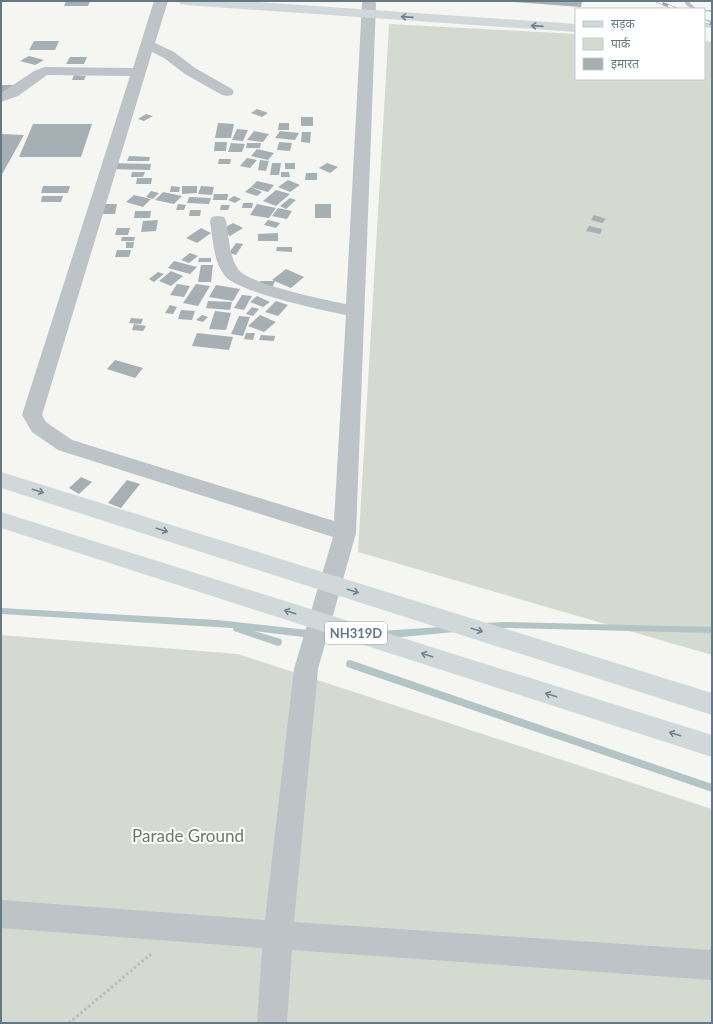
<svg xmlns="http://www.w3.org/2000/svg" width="713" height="1024" font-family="Lato,'Noto Sans Devanagari',sans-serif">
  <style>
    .green { fill: #d5dad0 }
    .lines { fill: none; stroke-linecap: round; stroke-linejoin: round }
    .stream { fill: #b3c4c6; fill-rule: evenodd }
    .building { fill: #a5afb4 }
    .path { stroke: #b7bbbd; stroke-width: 3; stroke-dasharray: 2.5 2.5; stroke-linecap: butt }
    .minor { fill: #bdc3c6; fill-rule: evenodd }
    .major { fill: #d1d8da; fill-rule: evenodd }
    .highway { fill: #d1d8da; fill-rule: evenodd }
    .rail-casing { stroke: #9ea7ac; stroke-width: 3 }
    .rail { stroke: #fff; stroke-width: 2; stroke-dasharray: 6; stroke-linecap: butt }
    .oneway { stroke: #6e828d }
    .labels { text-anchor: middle; stroke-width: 4; stroke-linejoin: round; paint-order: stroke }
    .shield { fill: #fff; stroke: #92a1a9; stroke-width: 1 }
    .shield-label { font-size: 13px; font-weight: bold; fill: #637984 }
    .near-park-label { font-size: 17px; fill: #6a7a62; stroke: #fff }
  </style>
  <rect width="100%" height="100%" fill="#f5f5f1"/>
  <g class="green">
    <polygon points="389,24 576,34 576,79 704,79 704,41 712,42 712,655 358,552"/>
    <polygon points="1,635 238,654 712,809 712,1023 1,1023"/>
  </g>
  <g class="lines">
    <g class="stream">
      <polygon points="686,1 690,1 690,3 697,9 692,9 685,4"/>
      <polygon points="702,9 712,10 712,12 704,11 704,9"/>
      <polygon points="1,608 217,620 344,634 351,633 354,635 355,637 354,639 344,642 254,631 281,639 282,642 281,645 278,646 234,631 233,628 1,614"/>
      <polygon points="505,622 712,627 712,633 505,628 484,629 481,628 480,626 481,624 484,623"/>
      <polygon points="455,626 458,627 459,629 458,631 455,632 381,639 378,637 377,635 378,633 381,631"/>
      <polygon points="350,660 712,784 712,792 347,667 346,664 347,661"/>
    </g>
  </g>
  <g class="building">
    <polygon points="66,1 90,1 88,6 64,6"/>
    <polygon points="503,1 582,1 581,7"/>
    <polygon points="34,41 59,41 55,50 29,50"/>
    <polygon points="29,56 44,60 35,65 20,61"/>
    <polygon points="70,57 87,57 84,64 66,64"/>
    <polygon points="74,75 86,76 84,80 72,80"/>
    <polygon points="1,85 14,85 1,95"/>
    <polygon points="257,109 268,113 262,117 251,113"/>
    <polygon points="146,114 153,116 144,121 138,119"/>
    <rect x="301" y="117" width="12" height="9"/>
    <polygon points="218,123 234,124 231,138 215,138"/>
    <polygon points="279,123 289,123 289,130 278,130"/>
    <polygon points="33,124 92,124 81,157 19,157"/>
    <polygon points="237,129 248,130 243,141 232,140"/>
    <polygon points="254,131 269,134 263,142 247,140"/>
    <polygon points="280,131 299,133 295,140 275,138"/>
    <polygon points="302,132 311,132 310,143 301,142"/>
    <polygon points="1,134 24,135 1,176"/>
    <polygon points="215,142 227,142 226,151 214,151"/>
    <polygon points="279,142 292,143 290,151 277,150"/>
    <polygon points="231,143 245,144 242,152 228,152"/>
    <polygon points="247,143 261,143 260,148 246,148"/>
    <polygon points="257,149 274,153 268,160 251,156"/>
    <polygon points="129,156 150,157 149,161 127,161"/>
    <polygon points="247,158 257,160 250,168 240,166"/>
    <polygon points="219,159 231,159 230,164 218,164"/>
    <polygon points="260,160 269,161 266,171 258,170"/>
    <polygon points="109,163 151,164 150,170 107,169"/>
    <polygon points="272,163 281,163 279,175 270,175"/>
    <rect x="285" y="163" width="10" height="6"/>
    <polygon points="327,163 338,167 330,173 319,168"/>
    <polygon points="132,172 145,172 143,177 131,177"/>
    <polygon points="281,172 289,172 290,177 281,177"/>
    <polygon points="306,173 317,173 317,180 305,180"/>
    <polygon points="137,178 152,178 151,184 136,184"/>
    <polygon points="288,180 300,185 290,192 278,187"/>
    <polygon points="257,181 274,185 268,192 251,187"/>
    <polygon points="43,186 70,186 68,193 41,193"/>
    <polygon points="171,186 180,187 179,192 170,192"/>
    <polygon points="182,186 197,186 197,193 182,194"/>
    <polygon points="201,186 214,187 212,195 198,194"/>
    <polygon points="251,187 262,192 257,196 245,192"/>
    <polygon points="276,190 290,194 276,206 263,201"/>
    <polygon points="151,191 159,193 153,199 146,197"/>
    <polygon points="163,192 182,196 174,204 155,200"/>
    <polygon points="214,194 228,194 227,200 213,200"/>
    <polygon points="134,195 151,199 143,207 126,202"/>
    <polygon points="42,196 63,196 61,202 41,202"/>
    <polygon points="234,196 241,199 235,203 228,200"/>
    <polygon points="189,197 211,198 209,204 187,203"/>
    <polygon points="290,198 296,200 286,209 280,206"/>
    <polygon points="243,203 253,203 252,208 242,208"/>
    <polygon points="102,204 117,204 115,214 100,214"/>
    <polygon points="178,204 186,205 184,210 176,210"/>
    <polygon points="257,204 276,208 269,218 250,215"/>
    <rect x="315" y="204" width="16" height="14"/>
    <polygon points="221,205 230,205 228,210 220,210"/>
    <polygon points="278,208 292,211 287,219 272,216"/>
    <polygon points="190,210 201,210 200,216 189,216"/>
    <polygon points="135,211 151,211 150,218 134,218"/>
    <polygon points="594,215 606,219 602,223 591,220"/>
    <polygon points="158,220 156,231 141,232 143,221"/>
    <polygon points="268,220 280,223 276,228 264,225"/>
    <polygon points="233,223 243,228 230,236 220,230"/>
    <polygon points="589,226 602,229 600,234 586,231"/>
    <polygon points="117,228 130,228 128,235 115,235"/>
    <polygon points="201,228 211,233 197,243 186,238"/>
    <polygon points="278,233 278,241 258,241 258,234"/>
    <polygon points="122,237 135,237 134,241 121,241"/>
    <polygon points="126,242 134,242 133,248 126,248"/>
    <polygon points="236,243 243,244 236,255 229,253"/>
    <polygon points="277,247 292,247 292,252 276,251"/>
    <polygon points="117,250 131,250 129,257 115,257"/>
    <polygon points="190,253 198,256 189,263 181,260"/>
    <polygon points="199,258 211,258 211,262 198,262"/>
    <polygon points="174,261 197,267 190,274 168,268"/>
    <polygon points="201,265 213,265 211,282 198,282"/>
    <polygon points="286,269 304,277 291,288 272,280"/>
    <polygon points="171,271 183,276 171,286 159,281"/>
    <polygon points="158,272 164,274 154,282 149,279"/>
    <polygon points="260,281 275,281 273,286 259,286"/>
    <polygon points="177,284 190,286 184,297 170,295"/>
    <polygon points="196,284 210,286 198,306 183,303"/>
    <polygon points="216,285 240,289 233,301 209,297"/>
    <polygon points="242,295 252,296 244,310 234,308"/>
    <polygon points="257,296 270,302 263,307 250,302"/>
    <polygon points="208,301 232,302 230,310 206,308"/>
    <polygon points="276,301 288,305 278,316 265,312"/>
    <polygon points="170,305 177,307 173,314 165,313"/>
    <polygon points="252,307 259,309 253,316 246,314"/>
    <polygon points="181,310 195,311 192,320 178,319"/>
    <polygon points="215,311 231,313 226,330 209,329"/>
    <polygon points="202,315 208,317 203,322 196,320"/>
    <polygon points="260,315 276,322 264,332 248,326"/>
    <polygon points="239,316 250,317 243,336 231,334"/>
    <polygon points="131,318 143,319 141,324 129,323"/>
    <polygon points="134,324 146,326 143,331 132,330"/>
    <polygon points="197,333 233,337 229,350 192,346"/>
    <polygon points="246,333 255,333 253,340 244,339"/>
    <polygon points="261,335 275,336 274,341 259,340"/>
    <polygon points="115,360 143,368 135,378 107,369"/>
    <polygon points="81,477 92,482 79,494 69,488"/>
    <polygon points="127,480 140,484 121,508 108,503"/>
  </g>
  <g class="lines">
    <polyline class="path" points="69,1023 151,954"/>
    <path class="minor" d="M154,1H168L155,43L174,52L195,68L232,89L234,92L232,95L227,96L222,95L185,74L164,58L152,52L42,415L46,422L72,440L334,521L346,315C322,310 238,292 225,276C213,261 213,239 210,221L212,217L218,216L224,217L226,221C229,236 229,256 238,269C247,284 327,300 346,304L362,3L364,1H374L376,3L356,533L318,669L294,922L712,950V980L292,950L287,1023H257L262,948L1,928V900L265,920L294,669L333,537L58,450L32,432L22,415L130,76L47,75L18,96L1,102V93L34,71L45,67L133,68Z"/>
    <g class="major">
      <polygon points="178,1 242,1 576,24 576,32 185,5 180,4"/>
      <polygon points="704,19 712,20 712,28 704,27"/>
    </g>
    <g class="highway">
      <polygon points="1,472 712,693 712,715 1,488"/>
      <polygon points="1,512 712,735 712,757 1,528"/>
    </g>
    <defs>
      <g id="rail">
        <polyline points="657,1 676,9"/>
        <polyline points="704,21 712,24"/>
      </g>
    </defs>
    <use href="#rail" class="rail-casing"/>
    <use href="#rail" class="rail"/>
  </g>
  <defs><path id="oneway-shaft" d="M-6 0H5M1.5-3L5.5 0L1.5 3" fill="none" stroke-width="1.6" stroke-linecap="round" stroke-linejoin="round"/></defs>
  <g class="oneway">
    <use href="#oneway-shaft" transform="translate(407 17) rotate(-176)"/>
    <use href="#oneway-shaft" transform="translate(537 26) rotate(-176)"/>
    <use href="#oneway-shaft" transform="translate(38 491) rotate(17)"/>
    <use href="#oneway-shaft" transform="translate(162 530) rotate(17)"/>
    <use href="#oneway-shaft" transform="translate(353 591) rotate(17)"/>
    <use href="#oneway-shaft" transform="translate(290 612) rotate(-162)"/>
    <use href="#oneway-shaft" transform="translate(477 630) rotate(17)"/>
    <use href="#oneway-shaft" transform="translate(427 655) rotate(-162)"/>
    <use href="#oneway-shaft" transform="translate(551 695) rotate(-162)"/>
    <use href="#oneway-shaft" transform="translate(675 734) rotate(-162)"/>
  </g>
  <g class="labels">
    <rect class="shield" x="325" y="622" width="62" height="22" rx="3"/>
    <g class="shield-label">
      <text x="356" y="638">NH319D</text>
    </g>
    <g class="near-park-label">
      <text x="188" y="842">Parade Ground</text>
    </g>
  </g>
  <rect width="713" height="1024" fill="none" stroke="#637984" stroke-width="4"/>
  <rect x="575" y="8" width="130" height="72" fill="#ffffff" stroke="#c1c9ce"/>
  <rect x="583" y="21" width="20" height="6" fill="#d1d8da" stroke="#c1c9ce"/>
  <text x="611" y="28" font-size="12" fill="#637984">सड़क</text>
  <rect x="583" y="38" width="20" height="12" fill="#d5dad0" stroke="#c1c9ce"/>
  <text x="611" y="48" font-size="12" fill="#637984">पार्क</text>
  <rect x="583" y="58" width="20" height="12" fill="#a5afb4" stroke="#c1c9ce"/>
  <text x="611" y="68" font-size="12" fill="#637984">इमारत</text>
</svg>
